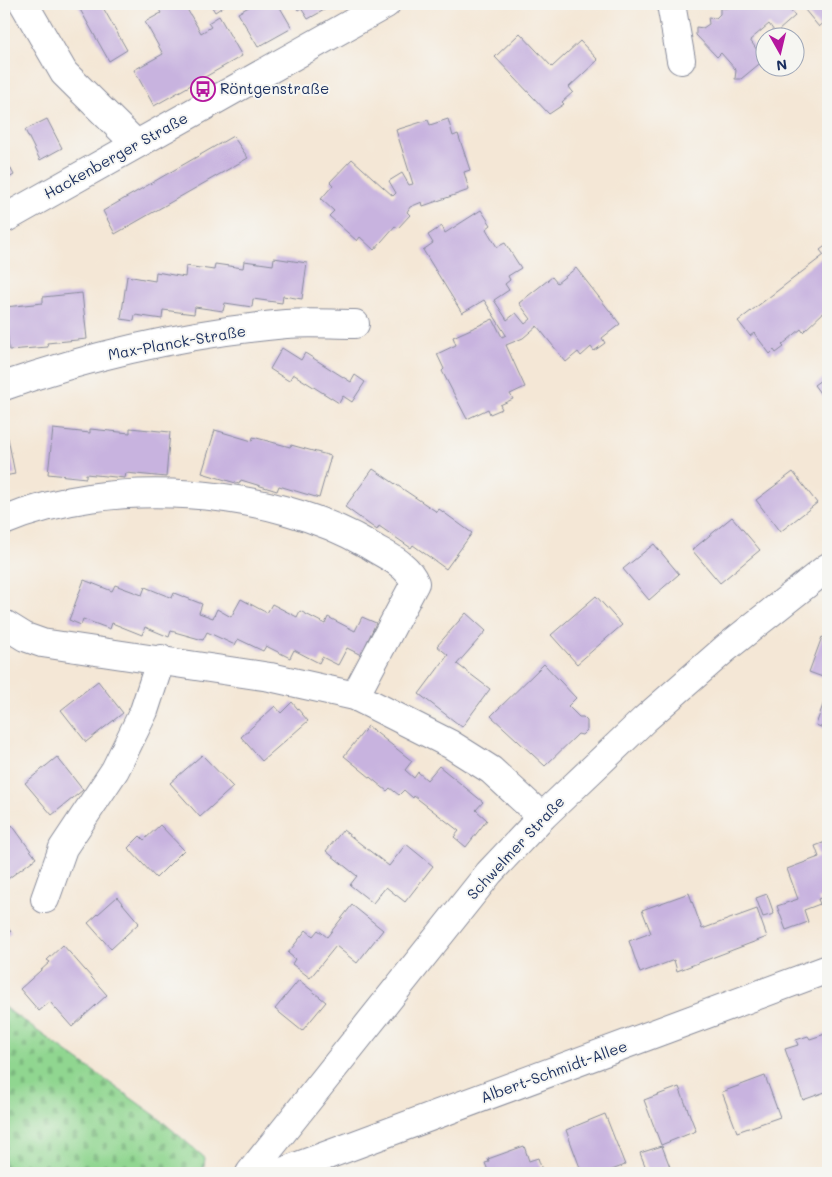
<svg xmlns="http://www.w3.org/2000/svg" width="832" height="1177" font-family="Mali,sans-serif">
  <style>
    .cemetery { fill: url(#cemetery-stones); stroke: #568277 }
    .building { fill: #c8b3df }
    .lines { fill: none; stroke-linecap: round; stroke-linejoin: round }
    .minor-casing { stroke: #888b9a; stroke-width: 30 }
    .minor { stroke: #fff; stroke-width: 28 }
    .labels { text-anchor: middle; stroke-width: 4; stroke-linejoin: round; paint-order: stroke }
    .poi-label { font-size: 15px; fill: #1b2f5e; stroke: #f6f6f2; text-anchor: start }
    .street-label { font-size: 15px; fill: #1b2f5e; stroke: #f6f6f2 }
  </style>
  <defs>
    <pattern id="cemetery-stones" width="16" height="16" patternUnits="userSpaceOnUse" patternTransform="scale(1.25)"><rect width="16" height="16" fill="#90d690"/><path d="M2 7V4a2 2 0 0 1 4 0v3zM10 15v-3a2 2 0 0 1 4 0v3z" fill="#7cb87f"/></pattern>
  </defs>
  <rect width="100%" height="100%" fill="#f6f6f2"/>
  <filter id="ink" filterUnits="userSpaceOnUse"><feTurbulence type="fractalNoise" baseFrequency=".02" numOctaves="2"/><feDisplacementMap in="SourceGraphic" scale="10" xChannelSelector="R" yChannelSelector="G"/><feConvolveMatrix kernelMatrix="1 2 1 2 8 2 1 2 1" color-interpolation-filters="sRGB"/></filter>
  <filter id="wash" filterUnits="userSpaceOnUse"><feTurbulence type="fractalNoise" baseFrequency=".0096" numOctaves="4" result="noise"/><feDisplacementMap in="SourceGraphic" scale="20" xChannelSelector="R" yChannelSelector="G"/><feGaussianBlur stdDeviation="1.12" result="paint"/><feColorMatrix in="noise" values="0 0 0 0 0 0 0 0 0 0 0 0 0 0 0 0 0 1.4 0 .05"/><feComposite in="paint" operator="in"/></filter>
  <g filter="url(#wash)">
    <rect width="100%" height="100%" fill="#f4e7d6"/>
    <polygon class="cemetery" points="4,1007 156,1116 205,1158 203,1173 4,1173"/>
    <g id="blocks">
      <g class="building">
        <polygon points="77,4 101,4 127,50 109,61"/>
        <polygon points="156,4 184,4 201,33 211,27 208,23 219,16 242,56 154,106 134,70 163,54 145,22 161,13"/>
        <polygon points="210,4 223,4 224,6 215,12"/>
        <polygon points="254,4 278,4 292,28 258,47 238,13"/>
        <polygon points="294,4 335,4 308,19 301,8 298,10"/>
        <polygon points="732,4 792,4 788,8 795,16 778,31 774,31 769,24 750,40 764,60 741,79 735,79 736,70 721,53 717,57 696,35 696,27 703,28 709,24 708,17 716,18 720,14 720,8 727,8"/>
        <polygon points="800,4 828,4 828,19 819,27"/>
        <polygon points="520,33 552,67 580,41 598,60 569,87 573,92 562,102 564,104 549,114 495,57"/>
        <polygon points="47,119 62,148 40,160 25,130"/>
        <polygon points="448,119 453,136 458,134 470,170 464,172 469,190 423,206 422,202 410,207 407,212 410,215 398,228 395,226 374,250 360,237 357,241 329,216 334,211 321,199 333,185 330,182 352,159 393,196 396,193 389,181 402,173 409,185 413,184 396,130 428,120 430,125"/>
        <polygon points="233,136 248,158 115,234 103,211"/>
        <polygon points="4,156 14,175 4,181"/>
        <polygon points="481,210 491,225 486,229 497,247 505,243 521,268 508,276 510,280 505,284 509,290 494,300 507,320 516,313 525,324 531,319 519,303 552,277 557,283 576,268 620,324 602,338 605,343 594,351 591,347 581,356 578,352 566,362 537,326 523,338 506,345 525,387 510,394 513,399 500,405 502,409 490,414 488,409 467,419 442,371 444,369 437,354 456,345 453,337 493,319 502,337 506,335 484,300 462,313 423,250 433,243 428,235 442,226 445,233"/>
        <polygon points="828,244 828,308 803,332 801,329 782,345 784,347 776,353 774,350 770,354 754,333 750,336 738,321 824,255 820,250"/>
        <polygon points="274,258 307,263 302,299 283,296 282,303 253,299 252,307 225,303 223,311 195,307 194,314 163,310 162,319 135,315 134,321 121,319 127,276 155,281 156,272 185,277 186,266 214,270 215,264 243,268 244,261 273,265"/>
        <polygon points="82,293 87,339 47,343 48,347 9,350 5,307 43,303 43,297"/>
        <polygon points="282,348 301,360 305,353 351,382 355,375 365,382 352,402 343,396 339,403 293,374 289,381 270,369"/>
        <polygon points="828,375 828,404 814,385"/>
        <polygon points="130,428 170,432 166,477 126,473 125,478 86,474 86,478 48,474 53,429 90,433 90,429 130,433"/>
        <polygon points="215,430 252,441 253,437 290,447 291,445 331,456 319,498 279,486 277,491 241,480 239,484 202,473"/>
        <polygon points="8,438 15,474 4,476 4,439"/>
        <polygon points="373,469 437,512 439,509 472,533 446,569 413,545 411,548 379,526 377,530 345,507"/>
        <polygon points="793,472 817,503 780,532 756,500"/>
        <polygon points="732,517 760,550 720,583 692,550"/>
        <polygon points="654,544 679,574 649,600 623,569"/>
        <polygon points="84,580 112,591 115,585 142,595 145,587 172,598 174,593 202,604 199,613 213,618 217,609 231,617 241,599 267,613 272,604 297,617 300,611 325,624 328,617 355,631 362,617 376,623 361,655 347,648 338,665 322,657 319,663 294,650 290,658 266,646 263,651 238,639 235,645 207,632 203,640 171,631 169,637 145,627 142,635 112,623 110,629 83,619 81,625 69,620"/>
        <polygon points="596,596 622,625 577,664 551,635"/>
        <polygon points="466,613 486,631 457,664 490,689 462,727 419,694 448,655 437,646"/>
        <polygon points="822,637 828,640 828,679 809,672"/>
        <polygon points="544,664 576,698 568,706 579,717 583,717 587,721 587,730 582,735 578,734 545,766 491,716"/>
        <polygon points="98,681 123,713 86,742 61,710"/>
        <polygon points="828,690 828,730 816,725"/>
        <polygon points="292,702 308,721 262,761 241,737 275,706 281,713"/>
        <polygon points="368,726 412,761 405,770 414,778 418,772 427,780 439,766 483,802 476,810 487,820 466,847 454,837 459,831 414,796 413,798 404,790 399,795 390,788 387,791 344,756"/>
        <polygon points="202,755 233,787 200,817 170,783"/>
        <polygon points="57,757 83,790 52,815 25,783"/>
        <polygon points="12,825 36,858 5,881 4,831"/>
        <polygon points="160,825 184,850 156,878 128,848 140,836 144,840"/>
        <polygon points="343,830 389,866 406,844 433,866 405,902 386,887 373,903 350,885 357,876 326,851"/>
        <polygon points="828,841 828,895 818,899 820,904 804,910 808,922 786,930 777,906 798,899 787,869 819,857 815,846"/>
        <polygon points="689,893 702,929 757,909 767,937 677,971 674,960 640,973 629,941 651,933 642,910"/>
        <polygon points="767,894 774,914 763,917 756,898"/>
        <polygon points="117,897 139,923 111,949 88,923"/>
        <polygon points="352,905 383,930 357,963 336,946 310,978 292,964 295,959 288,953 306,930 313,936 318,930 327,937"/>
        <polygon points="4,922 11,932 4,938"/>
        <polygon points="63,945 107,995 72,1027 50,1002 39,1011 20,989 50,962 47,960"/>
        <polygon points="299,980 326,1002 302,1031 275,1009"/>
        <polygon points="825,1034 828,1043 828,1091 803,1100 785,1049 798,1045 796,1040 808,1036 810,1039"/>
        <polygon points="765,1076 780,1117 737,1132 722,1092"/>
        <polygon points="679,1087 696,1131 661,1145 644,1100"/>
        <polygon points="605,1114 625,1165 604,1173 582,1173 566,1130"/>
        <polygon points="524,1146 529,1161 538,1158 543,1173 489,1173 485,1163 489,1162 488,1159"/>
        <polygon points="662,1146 670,1167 648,1173 640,1153"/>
      </g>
    </g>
  </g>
  <g filter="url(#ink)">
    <use href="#blocks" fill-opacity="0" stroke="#888b9a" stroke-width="1"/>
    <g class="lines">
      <defs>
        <g id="minor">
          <polyline points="24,4 64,73 136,144"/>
          <polyline points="671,4 681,60"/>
          <polyline points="4,219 386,4"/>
          <path d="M4,386C95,354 190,333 286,324C309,322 332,324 355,324"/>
          <path d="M4,521C109,476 271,487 369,545C386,556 407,563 415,583L355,696"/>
          <polyline points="4,624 25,637 42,643 270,677 355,696 450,744 491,770 542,817"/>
          <polyline points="45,899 63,848 115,770 144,711 161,659"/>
          <polyline points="250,1173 489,873 542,817 645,719 726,648 828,567"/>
          <polyline points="279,1173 828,969"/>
        </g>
      </defs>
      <use href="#minor" class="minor-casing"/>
      <use href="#minor" class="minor"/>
    </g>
  </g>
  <defs>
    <symbol id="bus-ring" viewBox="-11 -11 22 22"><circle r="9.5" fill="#f6f6f2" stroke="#b5179e" stroke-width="1.5"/><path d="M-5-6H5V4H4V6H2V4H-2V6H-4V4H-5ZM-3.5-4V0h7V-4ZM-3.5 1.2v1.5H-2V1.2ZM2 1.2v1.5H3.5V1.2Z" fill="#b5179e"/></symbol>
  </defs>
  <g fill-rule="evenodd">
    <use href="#bus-ring" x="189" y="75" width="28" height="28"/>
  </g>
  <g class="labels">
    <g class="poi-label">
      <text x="220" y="94">Röntgenstraße</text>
    </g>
    <g class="street-label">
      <text transform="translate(116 156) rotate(-29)" y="5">Hackenberger Straße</text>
      <text transform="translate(177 343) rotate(-10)" y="5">Max-Planck-Straße</text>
      <text transform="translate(516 848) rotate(-47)" y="5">Schwelmer Straße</text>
      <text transform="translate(554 1072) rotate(-20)" y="5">Albert-Schmidt-Allee</text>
    </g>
  </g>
  <rect width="832" height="1177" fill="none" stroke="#f6f6f2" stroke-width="20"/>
  <g transform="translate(780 52) rotate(172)"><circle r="24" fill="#f6f6f2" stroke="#9ea6b7"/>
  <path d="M0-4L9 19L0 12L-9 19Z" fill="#b5179e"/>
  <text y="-8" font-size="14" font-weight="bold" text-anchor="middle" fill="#1b2f5e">N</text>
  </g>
</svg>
